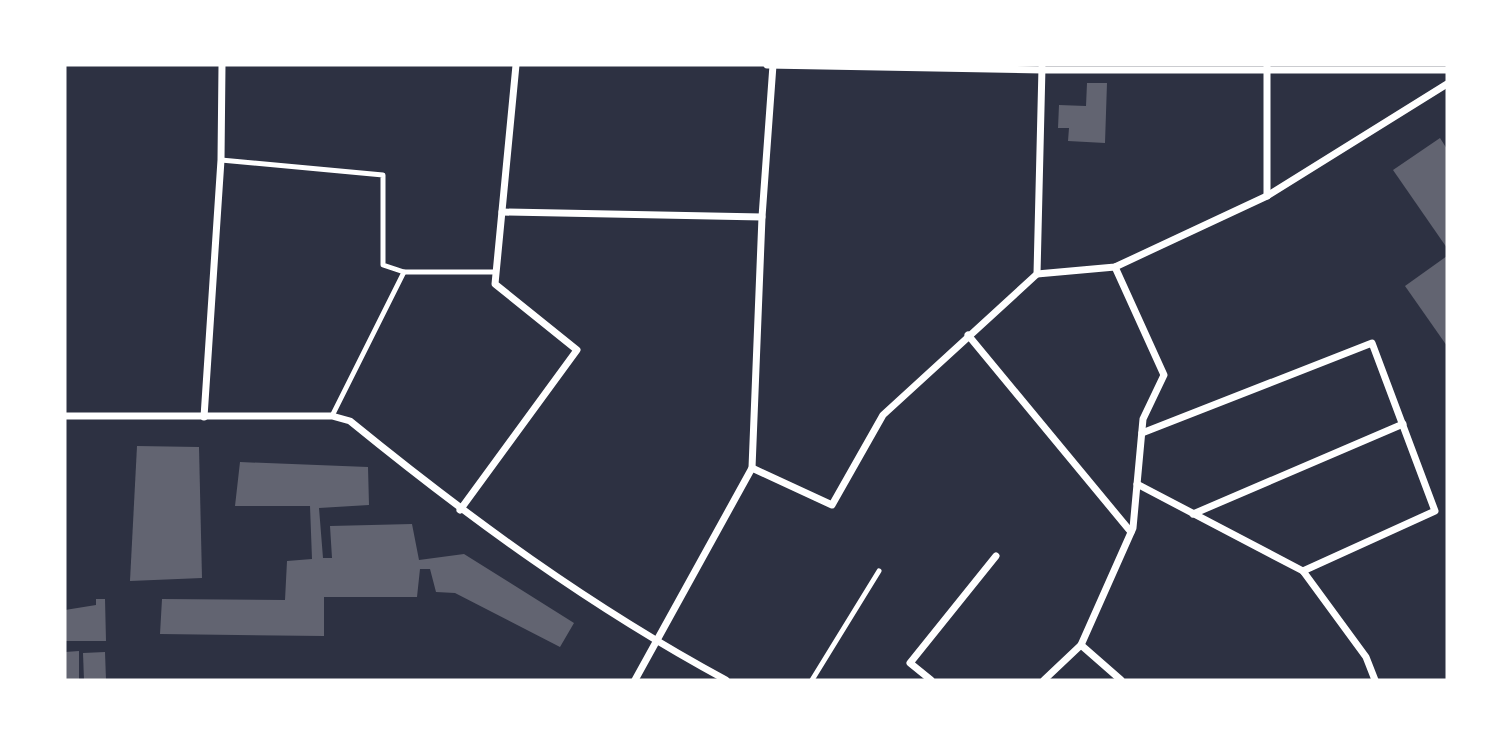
<svg xmlns="http://www.w3.org/2000/svg" width="1512" height="745" font-family="'Sofia Sans Condensed',sans-serif">
  <style>
    .building { fill: #626471 }
    .lines { fill: none; stroke-linecap: round; stroke-linejoin: round }
    .service { stroke: #fff; stroke-width: 5 }
    .minor { stroke: #fff; stroke-width: 7 }
  </style>
  <rect width="100%" height="100%" fill="#2d3142"/>
  <g class="building">
    <polygon points="1087,83 1107,83 1105,143 1068,141 1069,128 1058,128 1059,105 1086,106"/>
    <polygon points="1440,138 1447,149 1447,248 1393,170"/>
    <polygon points="1447,256 1447,346 1405,286"/>
    <polygon points="137,446 199,447 202,578 130,581"/>
    <polygon points="240,462 368,467 369,505 319,508 323,558 332,558 330,526 412,524 419,560 464,554 574,623 560,647 455,593 436,592 430,569 420,569 417,597 324,597 324,636 160,634 162,599 285,600 287,561 312,559 310,506 235,506"/>
    <polygon points="96,599 105,599 106,641 65,641 65,610 96,605"/>
    <polygon points="79,651 79,680 65,680 65,652"/>
    <polygon points="105,652 106,680 84,680 83,653"/>
  </g>
  <g class="lines">
    <g class="service">
      <polyline points="221,160 383,175 383,265 404,272 496,272"/>
      <polyline points="332,416 404,272"/>
      <polyline points="812,680 879,571"/>
    </g>
    <g class="minor">
      <polyline points="767,65 1042,70 1447,70"/>
      <polyline points="1267,65 1267,196"/>
      <polyline points="502,212 762,217"/>
      <polyline points="1037,274 1115,267 1267,196 1447,84"/>
      <polyline points="968,335 1131,532"/>
      <path d="M65,416H332L350,421C469,518 591,607 726,680"/>
      <polyline points="204,417 221,160 222,65"/>
      <polyline points="1142,433 1372,343 1435,511 1303,571"/>
      <polyline points="752,468 832,505 883,415 1037,274 1042,67"/>
      <polyline points="1137,484 1303,571 1366,657 1375,680"/>
      <polyline points="460,510 577,350 495,284 516,65"/>
      <polyline points="1193,514 1403,424"/>
      <polyline points="1081,645 1121,680"/>
      <polyline points="635,680 752,468 762,217 773,65"/>
      <polyline points="931,680 910,663 996,556"/>
      <polyline points="1044,680 1081,645 1133,528 1143,419 1164,375 1115,267"/>
    </g>
  </g>
  <rect width="1512" height="745" fill="none" stroke="#ffffff" stroke-width="133"/>
</svg>
